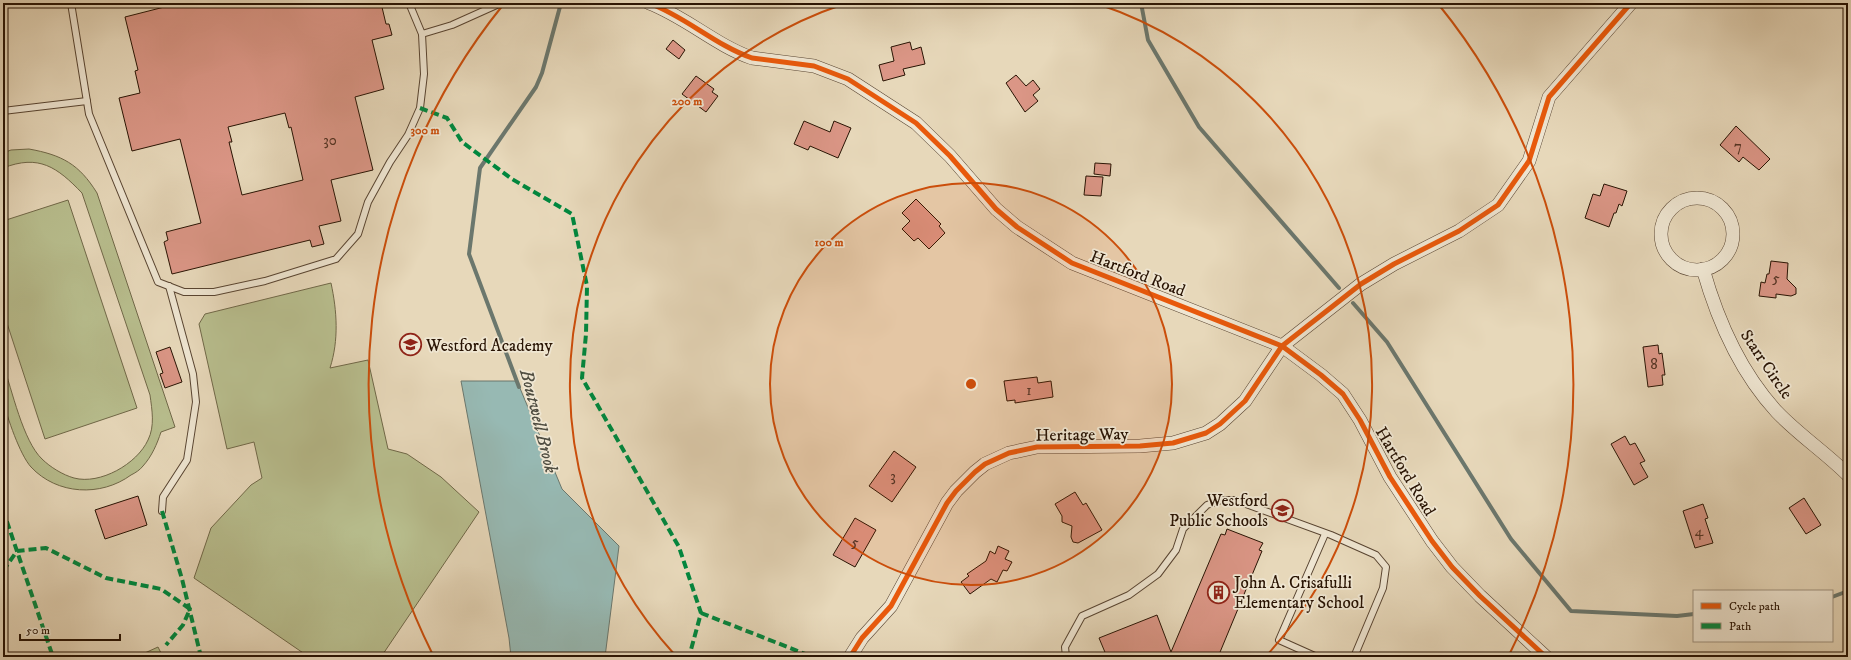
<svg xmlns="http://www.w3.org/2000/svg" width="1851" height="660" font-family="'IM FELL DW Pica',serif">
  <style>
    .green { fill: #b8be8e; stroke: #706848 }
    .water { fill: #97b9b3; stroke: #6b776d }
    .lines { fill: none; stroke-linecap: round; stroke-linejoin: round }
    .stream { stroke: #6b776d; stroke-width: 4 }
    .building { fill: #db9686; stroke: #281303; fill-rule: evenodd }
    .lane-casing { stroke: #584431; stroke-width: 8 }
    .street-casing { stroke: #584431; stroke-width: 14 }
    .lane { stroke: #efe6d2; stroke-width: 6 }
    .street { stroke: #efe6d2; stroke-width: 13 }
    .quiet { stroke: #00873e; stroke-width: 4; stroke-dasharray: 8 4; stroke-linecap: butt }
    .cycleway-casing { stroke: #efe6d2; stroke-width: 8 }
    .cycleway { stroke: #e8590c; stroke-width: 5 }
    .ring { fill: none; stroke: #cb4e0b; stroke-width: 2 }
    .labels { text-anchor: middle; stroke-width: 3.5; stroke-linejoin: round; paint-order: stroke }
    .number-label { font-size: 15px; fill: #553424 }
    .street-label { font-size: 17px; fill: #281303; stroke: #efe6d2 }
    .poi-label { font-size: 17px; fill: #281303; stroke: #efe6d2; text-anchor: start }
    .water-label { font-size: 18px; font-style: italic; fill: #4f4d41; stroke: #efe6d2 }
    .centre { fill: #cb4e0b; stroke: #efe6d2; stroke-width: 2 }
    .ring-label { font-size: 12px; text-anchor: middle; font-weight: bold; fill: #cb4e0b; stroke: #efe6d2; stroke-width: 3.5; stroke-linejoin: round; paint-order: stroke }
  </style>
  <rect width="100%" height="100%" fill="#e7d8ba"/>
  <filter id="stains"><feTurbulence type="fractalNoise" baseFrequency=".005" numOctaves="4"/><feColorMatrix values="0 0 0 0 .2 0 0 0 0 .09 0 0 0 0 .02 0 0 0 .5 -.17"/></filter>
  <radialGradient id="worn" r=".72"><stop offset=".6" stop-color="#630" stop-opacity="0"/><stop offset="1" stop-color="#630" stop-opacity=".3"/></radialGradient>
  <g class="green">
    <path d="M29,149C62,155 79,164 97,193L175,427L161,432C157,444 152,456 143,466C140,470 135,473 131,475C101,497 57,495 31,467C20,455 7,417 3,400C1,389 3,375 3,364C12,390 23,441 42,459C50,467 63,475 74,478C100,485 137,464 148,440C155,426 152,410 150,395L82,193C57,167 39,154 3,168V153L11,150Z"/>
    <polygon points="68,200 137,408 45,439 3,311 3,221"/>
    <path d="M331,283C337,311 339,340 330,368L368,360L388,449L407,454L441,477L479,512L381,657H309L194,578L211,528L251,485L262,478L254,442L227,449L199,324L205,314Z"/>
    <polygon points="158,647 163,657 136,657"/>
  </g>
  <polygon class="water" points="461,381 517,381 562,489 619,546 605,657 511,657 509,638"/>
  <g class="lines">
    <g class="stream">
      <polyline points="1141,3 1148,40 1199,127 1339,288"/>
      <polyline points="1353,303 1387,342 1511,539 1571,611 1677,616 1694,614"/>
      <polyline points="519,387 469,254 480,168 536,87 542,73 561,3"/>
      <polyline points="1832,597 1848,591"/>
    </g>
  </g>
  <g class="building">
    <path d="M180,3H381L386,24H389L392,35L372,40L384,89L355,97L373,170L331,180L341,221L319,226L324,244L312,247L310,240L172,274L164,242L168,240L166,232L201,223L180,139L132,151L119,98L140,93L135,71L138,70L125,17ZM285,113L289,128L291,127L303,180L242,195L229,142H232L228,127Z"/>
    <polygon points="673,40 685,50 679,59 666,49"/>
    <polygon points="910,42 912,50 921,47 925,64 903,69 905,75 883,81 879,65 894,61 891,47"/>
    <polygon points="1016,75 1026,86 1033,80 1040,89 1033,95 1038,101 1025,112 1006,83"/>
    <polygon points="696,76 714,89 712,92 718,96 706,112 682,94"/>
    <polygon points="804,121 830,132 834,121 851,128 838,158 810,146 808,150 794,144"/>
    <polygon points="1736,126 1770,159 1759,170 1743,157 1739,162 1720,145"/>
    <polygon points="1095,163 1111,164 1110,176 1094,174"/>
    <polygon points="1086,176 1103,177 1101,196 1084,195"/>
    <polygon points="1604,184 1627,191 1622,206 1619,204 1616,213 1614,213 1609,227 1585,218 1593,194 1600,196"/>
    <polygon points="916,199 941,224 939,226 945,233 929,249 918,238 914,241 902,229 910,221 902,213"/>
    <polygon points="1771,261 1788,263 1787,279 1796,288 1796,294 1791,296 1776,294 1776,298 1759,296 1761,282 1765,283 1767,274 1769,274"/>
    <polygon points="1658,345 1659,354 1662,353 1665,375 1662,375 1663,385 1648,387 1643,347"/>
    <polygon points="170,347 182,382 165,388 160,374 163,373 156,352"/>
    <polygon points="1037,377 1038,383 1051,381 1053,397 1015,403 1015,400 1007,401 1004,381"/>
    <polygon points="1625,436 1630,445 1635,443 1645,461 1640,463 1648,477 1634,485 1611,444"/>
    <polygon points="894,451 916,467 892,502 869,486"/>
    <polygon points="1075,492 1083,505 1086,503 1102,530 1078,543 1073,542 1071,537 1072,526 1062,522 1062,516 1055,504"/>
    <polygon points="138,496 147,525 105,539 95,510"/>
    <polygon points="1804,498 1821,525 1806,534 1789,508"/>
    <polygon points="1703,504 1708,518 1705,519 1713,543 1695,548 1683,511"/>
    <polygon points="855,518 876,530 855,567 833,555"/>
    <polygon points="1227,529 1263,543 1259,550 1262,551 1218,657 1107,657 1099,638 1157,615 1171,652 1221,534 1225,535"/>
    <polygon points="998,546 1009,551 1005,559 1012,562 1007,571 1003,570 997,582 991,579 970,594 961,582 969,576 967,574 986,561 990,551 995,554"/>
  </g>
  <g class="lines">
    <defs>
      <g id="lane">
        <polyline points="71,3 89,114 158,282 184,292 214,292 265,281 336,259 358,234 368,202 390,162 408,135 420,108 424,74 422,34 452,25 501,3"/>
        <polyline points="409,3 422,34"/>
        <polyline points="3,111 87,101"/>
        <polyline points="162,511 163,497 187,460 196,402 193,374 169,286"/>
        <polyline points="1066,657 1065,647 1082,616 1129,595 1158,574 1176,550 1183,529 1207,505 1221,500 1235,500 1331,535 1376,555 1386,567 1383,588 1354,657"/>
        <polyline points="1317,657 1279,640 1325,534"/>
      </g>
      <g id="street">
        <path d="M649,3C686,17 715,45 752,58L814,66L848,79L916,123L950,156L996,209L1017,227L1072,263L1282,346L1321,375L1343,394L1360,420L1390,477L1432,541L1452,567L1480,596L1546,657"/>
        <circle cx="1697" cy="234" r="36"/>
        <path d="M1703,269C1718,322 1740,372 1777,412C1799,435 1826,453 1848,475"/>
        <polyline points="850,657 862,638 891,606 947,503 956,491 975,472 985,464 1009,453 1037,447 1140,446 1173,443 1206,433 1220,424 1245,401 1282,346 1361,284 1394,264 1459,231 1498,205 1529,161 1549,97 1631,3"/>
      </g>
    </defs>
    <use href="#lane" class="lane-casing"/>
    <use href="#street" class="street-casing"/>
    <use href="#lane" class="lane"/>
    <use href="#street" class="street"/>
    <g class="quiet">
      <polyline points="420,108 447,118 462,142 512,179 572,214 587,286 586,334 582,378 679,547 701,613 689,657"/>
      <polyline points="3,510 53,657"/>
      <polyline points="162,511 182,579 201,657"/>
      <polyline points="3,571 17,551 46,548 106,578 161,589 190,609 183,625 166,645"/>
      <polyline points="701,613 813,657"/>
    </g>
    <defs>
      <g id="cycleway">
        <path d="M649,3C686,17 715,45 752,58L814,66L848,79L916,123L950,156L996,209L1017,227L1072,263L1282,346L1321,375L1343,394L1360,420L1390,477L1432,541L1452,567L1480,596L1546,657"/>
        <polyline points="850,657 862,638 891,606 947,503 956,491 975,472 985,464 1009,453 1037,447 1140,446 1173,443 1206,433 1220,424 1245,401 1282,346 1361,284 1394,264 1459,231 1498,205 1529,161 1549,97 1631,3"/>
      </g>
    </defs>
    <use href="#cycleway" class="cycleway-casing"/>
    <use href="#cycleway" class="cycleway"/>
  </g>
  <circle cx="971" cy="384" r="201" fill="#cb4e0b" fill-opacity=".12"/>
  <g class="ring">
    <circle cx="971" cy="384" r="201"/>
    <path d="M675 655A401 401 0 0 1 844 4M1098 4A401 401 0 0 1 1267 655"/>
    <path d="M432 653A602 602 0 0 1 503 5M1439 5A602 602 0 0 1 1510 653"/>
  </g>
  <defs>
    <symbol id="school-ring" viewBox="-11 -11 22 22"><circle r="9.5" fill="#efe6d2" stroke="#8f2418" stroke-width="1.5"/><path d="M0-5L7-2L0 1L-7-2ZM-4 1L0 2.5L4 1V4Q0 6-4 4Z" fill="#8f2418"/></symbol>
    <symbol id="building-ring" viewBox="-11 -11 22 22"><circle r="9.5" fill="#efe6d2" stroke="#8f2418" stroke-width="1.5"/><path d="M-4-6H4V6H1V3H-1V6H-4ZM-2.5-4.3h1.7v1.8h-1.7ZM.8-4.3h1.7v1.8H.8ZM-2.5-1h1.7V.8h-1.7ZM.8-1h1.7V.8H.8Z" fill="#8f2418"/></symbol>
  </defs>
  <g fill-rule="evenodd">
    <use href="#school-ring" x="398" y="332" width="25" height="25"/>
    <use href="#school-ring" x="1270" y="498" width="25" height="25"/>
    <use href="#building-ring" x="1206" y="580" width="25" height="25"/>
  </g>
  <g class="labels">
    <g class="number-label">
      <text x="330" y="145">30</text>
      <text x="1738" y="151">7</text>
      <text x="1776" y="283">5</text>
      <text x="1654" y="369">8</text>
      <text x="1029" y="395">1</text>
      <text x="893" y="481">3</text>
      <text x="1699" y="536">4</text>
      <text x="855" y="547">5</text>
    </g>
    <g class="street-label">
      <text transform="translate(1138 273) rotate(21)" y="6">Hartford Road</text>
      <text transform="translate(1767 364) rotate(56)" y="6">Starr Circle</text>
      <text transform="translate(1082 434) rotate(-1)" y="6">Heritage Way</text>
      <text transform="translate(1406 471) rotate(59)" y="6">Hartford Road</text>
    </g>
    <g class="poi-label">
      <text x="426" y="351">Westford Academy</text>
      <text x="1268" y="506" text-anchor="end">Westford<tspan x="1268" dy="20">Public Schools</tspan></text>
      <text x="1234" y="588">John A. Crisafulli<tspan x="1234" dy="20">Elementary School</tspan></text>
    </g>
    <g class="water-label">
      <text transform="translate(539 421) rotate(76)" y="6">Boutwell Brook</text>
    </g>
  </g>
  <circle cx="971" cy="384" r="6" class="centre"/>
  <g class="ring-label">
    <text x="687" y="105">200 m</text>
    <text x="425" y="134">300 m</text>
    <text x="829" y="246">100 m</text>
  </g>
  <rect width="1851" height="660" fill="none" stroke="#e7d8ba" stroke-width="16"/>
  <rect x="4" y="4" width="1843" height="652" fill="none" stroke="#281303" stroke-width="2"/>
  <rect x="8" y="8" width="1835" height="644" fill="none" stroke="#281303"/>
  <rect x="1693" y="590" width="140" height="52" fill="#efe6d2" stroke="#9f927f"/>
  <rect x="1701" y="603" width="20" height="6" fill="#e8590c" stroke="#9f927f"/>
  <text x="1729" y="610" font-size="12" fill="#281303">Cycle path</text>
  <rect x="1701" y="623" width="20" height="6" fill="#00873e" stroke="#9f927f"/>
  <text x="1729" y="630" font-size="12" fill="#281303">Path</text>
  <path d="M20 634v6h100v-6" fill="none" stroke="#281303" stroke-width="2"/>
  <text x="26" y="634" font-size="12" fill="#281303" stroke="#efe6d2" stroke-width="3" paint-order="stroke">50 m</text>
  <rect width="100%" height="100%" filter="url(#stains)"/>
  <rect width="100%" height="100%" fill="url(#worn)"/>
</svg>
